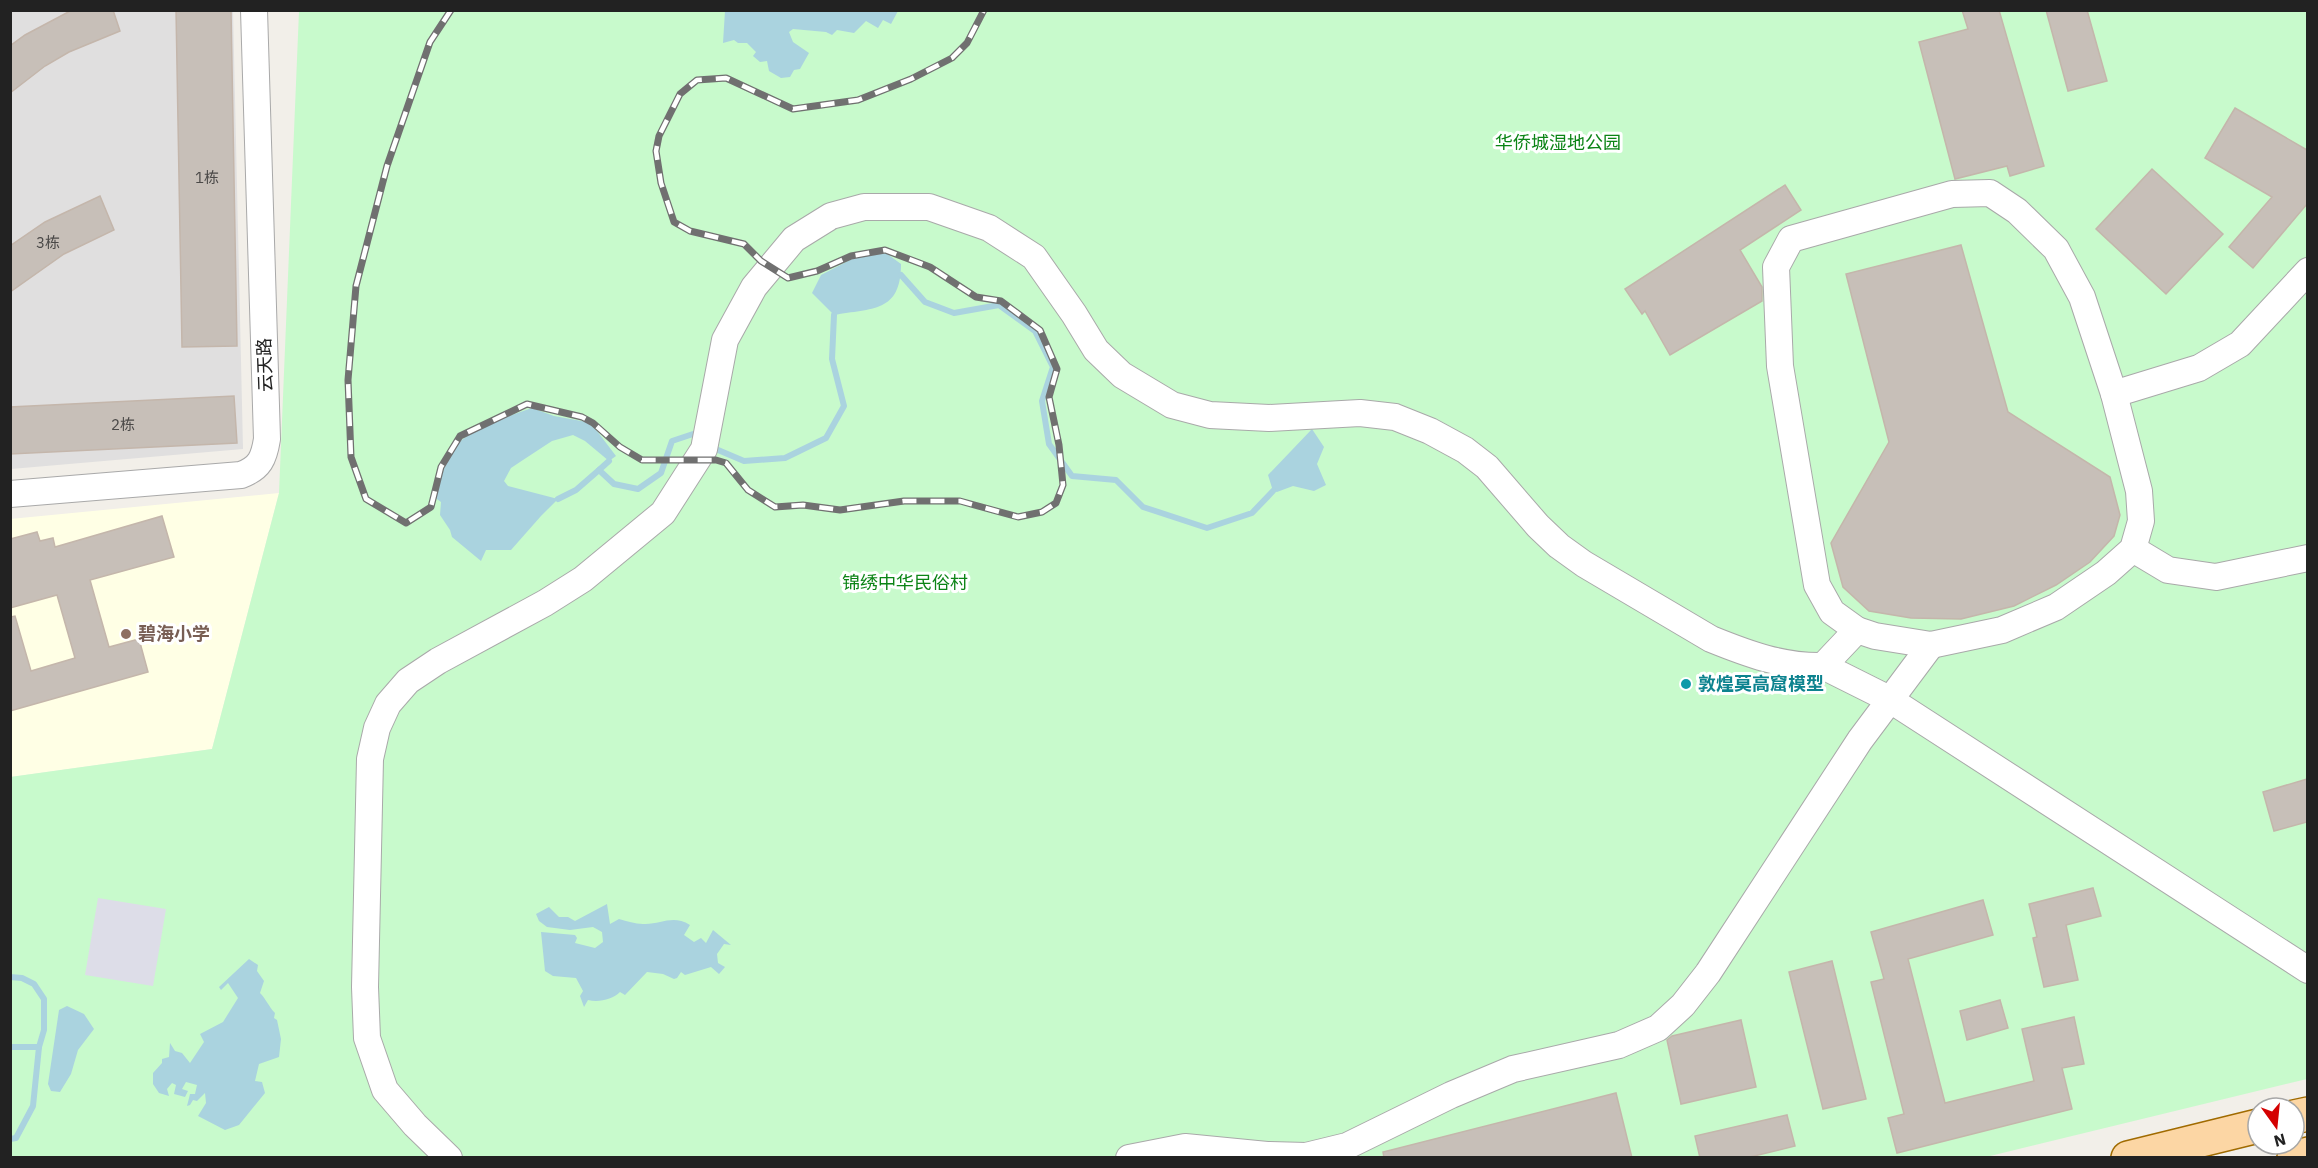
<svg xmlns="http://www.w3.org/2000/svg" width="2318" height="1168" font-family="'IBM Plex Sans','Noto Sans SC',sans-serif">
  <style>
    .residential { fill: #e0dfdf }
    .education { fill: #ffffe5 }
    .park { fill: #c8facc }
    .plaza { fill: #dddde8 }
    .water { fill: #aad3df }
    .lines { fill: none; stroke-linecap: round; stroke-linejoin: round }
    .stream { stroke: #aad3df; stroke-width: 6 }
    .building { fill: #c7bfb8; stroke: #c4b6ab; stroke-width: 1.5 }
    .minor-casing { stroke: #a9a9a9; stroke-width: 28 }
    .major-casing { stroke: #a06b00; stroke-width: 36 }
    .minor { stroke: #fff; stroke-width: 26 }
    .major { stroke: #fcd6a4; stroke-width: 33 }
    .rail-casing { stroke: #707070; stroke-width: 7 }
    .rail { stroke: #fff; stroke-width: 4.5; stroke-dasharray: 14; stroke-linecap: butt }
    .education-dot { fill: #8d6e63; stroke: #fff; stroke-width: 2 }
    .culture-dot { fill: #0f9aa8; stroke: #fff; stroke-width: 2 }
    .labels { text-anchor: middle; stroke-width: 6; stroke-linejoin: round; paint-order: stroke }
    .number-label { font-size: 15px; fill: #4b4948 }
    .park-label { font-size: 18px; fill: #0c8416; stroke: #fff }
    .street-label { font-size: 18px; fill: #222; stroke: #fff }
    .education-label { font-size: 18px; font-weight: bold; fill: #785e54; stroke: #fff; text-anchor: start }
    .culture-label { font-size: 18px; font-weight: bold; fill: #0d838f; stroke: #fff; text-anchor: start }
  </style>
  <rect width="100%" height="100%" fill="#f2efe9"/>
  <polygon class="residential" points="11,11 233,11 243,449 11,469"/>
  <polygon class="education" points="279,493 212,749 11,777 10,519"/>
  <polygon class="park" points="299,11 2307,11 2307,1079 1982,1158 11,1157 10,777 212,749 279,493"/>
  <polygon class="plaza" points="98,898 166,909 153,986 85,975"/>
  <g class="water">
    <polygon points="725,11 725,10 898,11 891,24 883,20 878,28 866,21 854,33 837,30 832,35 826,32 793,29 789,32 793,42 809,53 800,69 794,70 790,77 781,78 769,71 767,61 760,62 753,56 756,52 747,43 738,43 734,40 723,43"/>
    <path d="M886,253L901,264C901,313 872,308 834,315L812,293L821,275L854,258Z"/>
    <path d="M532,408L554,416L587,422L597,431L616,456L609,461L585,441L573,435L552,441L523,460L511,468L504,481L508,486L558,499L541,516L511,550H486L481,561L452,537L450,530L440,515L441,502L434,497C441,481 444,463 453,449C466,430 511,415 532,408Z"/>
    <polygon points="1312,429 1324,447 1317,464 1326,485 1314,491 1293,486 1277,492 1273,491 1268,475"/>
    <path d="M607,904L610,924L619,919C627,921 635,924 643,924C661,925 672,914 690,925L684,935L694,942L701,938L706,943L713,930L731,945L724,944L717,954L718,963L725,967L719,974L711,967L685,975L681,972L677,978L674,979L663,974L647,972L625,995L620,992C613,999 599,1003 588,1000L584,1007L580,996L583,991L576,978L553,976L545,971L541,932L575,935L577,938L575,943L595,948L603,942L602,932L593,927L570,930L547,927L539,921L536,914L549,907L559,917H568L575,921Z"/>
    <path d="M249,959L258,965L257,971L264,981L260,993C266,999 269,1007 275,1013L274,1018L277,1020L281,1039L279,1057L259,1064L255,1081L262,1082L265,1093L239,1125L225,1130L198,1116L206,1103L205,1093L197,1101L193,1100L190,1105L187,1106L190,1094H195L197,1085L186,1082L182,1089L188,1091L185,1097L174,1094L176,1085L172,1083L167,1089L169,1096L159,1093L153,1084V1073L162,1063V1059L169,1057L170,1043L175,1051L182,1053L190,1063L204,1042L200,1034L223,1022L238,998L228,983L221,990L219,987Z"/>
    <polygon points="67,1006 84,1014 94,1029 78,1050 71,1074 60,1092 51,1091 48,1084 59,1010"/>
  </g>
  <g class="lines">
    <g class="stream">
      <polyline points="901,275 925,302 954,313 999,305 1035,331 1053,367 1042,401 1049,444 1072,476 1116,480 1143,507 1207,528 1252,513 1273,491"/>
      <polyline points="711,447 744,461 785,458 826,438 844,406 832,359 834,315"/>
      <polyline points="609,461 599,470 614,484 638,489 661,473 672,441 693,434 700,439"/>
      <polyline points="558,499 576,490 599,470"/>
      <polyline points="10,977 22,978 34,984 44,999 44,1030 39,1047 33,1106 16,1138 10,1139"/>
      <polyline points="10,1047 39,1047"/>
    </g>
  </g>
  <g class="building">
    <polygon points="72,10 113,10 120,31 69,52 45,66 10,93 10,46 25,35"/>
    <polygon points="176,10 231,10 237,346 182,347"/>
    <polygon points="1962,10 1999,10 2044,166 2010,176 2007,166 1955,179 1919,42 1968,29"/>
    <polygon points="2046,10 2087,10 2107,81 2068,91"/>
    <polygon points="2235,108 2307,150 2307,204 2253,268 2229,247 2272,197 2205,158"/>
    <polygon points="2152,169 2223,234 2166,294 2096,229"/>
    <polygon points="1785,185 1801,210 1740,250 1762,287 1762,301 1670,355 1645,311 1642,314 1625,289"/>
    <polygon points="100,196 114,230 64,254 10,292 10,246 45,222"/>
    <polygon points="1961,245 2008,412 2110,477 2120,515 2114,536 2090,562 2056,585 2014,606 1961,619 1911,618 1869,611 1843,587 1831,543 1889,442 1846,274"/>
    <polygon points="234,396 237,443 10,454 10,407"/>
    <polygon points="162,516 174,557 90,580 109,647 139,639 148,672 10,711 10,617 15,616 31,671 75,658 57,595 10,608 10,539 37,532 40,541 53,538 55,547"/>
    <polygon points="2307,779 2307,822 2274,831 2263,792"/>
    <polygon points="2093,888 2101,916 2066,925 2078,980 2044,987 2033,938 2037,937 2029,904"/>
    <polygon points="1983,900 1993,935 1908,959 1945,1103 2034,1081 2022,1029 2074,1017 2084,1064 2062,1068 2072,1109 1897,1153 1888,1118 1904,1114 1871,982 1884,979 1871,932"/>
    <polygon points="1832,961 1866,1099 1823,1109 1789,972"/>
    <polygon points="2000,1000 2008,1028 1967,1040 1960,1011"/>
    <polygon points="1741,1020 1756,1087 1681,1104 1667,1040 1672,1036"/>
    <polygon points="1616,1093 1632,1158 1384,1158 1383,1152"/>
    <polygon points="1787,1115 1795,1146 1746,1158 1700,1158 1695,1136"/>
  </g>
  <g class="lines">
    <defs>
      <g id="minor">
        <polygon points="1990,193 2017,211 2056,249 2082,297 2114,394 2139,491 2141,521 2133,549 2106,573 2056,607 2002,630 1931,645 1875,636 1857,630 1832,612 1817,585 1780,366 1776,267 1791,239 1952,194"/>
        <polyline points="2114,394 2199,368 2240,344 2308,271"/>
        <path d="M10,494L241,475C260,468 264,458 267,439L254,10"/>
        <polyline points="2133,549 2168,570 2216,577 2308,558"/>
        <polyline points="1823,666 1889,699 2308,970"/>
        <path d="M449,1158L415,1125L385,1090L367,1038L365,987L370,759L377,728L388,704L408,681L438,661L545,603L583,579L663,513L704,449L725,340L754,287L794,239L831,216L864,207H929L989,228L1034,257L1074,314L1096,350L1122,375L1172,405L1210,415L1269,418L1360,413L1395,417L1430,431L1465,450L1487,467L1538,526L1559,546L1584,564L1711,639C1748,654 1783,667 1823,666L1857,630"/>
        <polyline points="1129,1158 1185,1147 1267,1155 1306,1156 1347,1146 1451,1095 1513,1069 1619,1045 1658,1028 1683,1005 1708,973 1860,740 1931,645"/>
      </g>
      <g id="major">
        <polyline points="2294,1117 2308,1114"/>
        <polyline points="2128,1158 2258,1126"/>
        <polyline points="2294,1158 2308,1154"/>
      </g>
    </defs>
    <use href="#minor" class="minor-casing"/>
    <use href="#major" class="major-casing"/>
    <use href="#minor" class="minor"/>
    <use href="#major" class="major"/>
    <defs>
      <polyline id="rail" points="451,10 430,42 387,166 356,286 348,380 351,457 366,499 406,523 431,507 441,467 460,436 527,404 582,417 593,423 620,447 642,460 716,460 726,463 748,490 775,507 803,505 840,510 904,501 960,501 1018,517 1042,512 1056,503 1063,485 1059,445 1049,397 1057,369 1040,330 1001,301 976,297 930,267 885,250 851,256 817,271 788,278 761,261 744,244 690,231 674,222 661,183 656,151 659,136 680,94 697,80 726,78 793,109 858,100 911,79 952,58 967,43 984,10"/>
    </defs>
    <use href="#rail" class="rail-casing"/>
    <use href="#rail" class="rail"/>
  </g>
  <circle class="education-dot" cx="126" cy="634" r="6"/>
  <circle class="culture-dot" cx="1686" cy="684" r="6"/>
  <g class="labels">
    <g class="number-label">
      <text x="207" y="183">1栋</text>
      <text x="48" y="248">3栋</text>
      <text x="123" y="430">2栋</text>
    </g>
    <g class="park-label">
      <text x="1558" y="149">华侨城湿地公园</text>
      <text x="905" y="589">锦绣中华民俗村</text>
    </g>
    <g class="street-label">
      <text transform="translate(265 365) rotate(-92)" y="6">云天路</text>
    </g>
    <g class="education-label">
      <text x="138" y="640">碧海小学</text>
    </g>
    <g class="culture-label">
      <text x="1698" y="690">敦煌莫高窟模型</text>
    </g>
  </g>
  <rect width="2318" height="1168" fill="none" stroke="#222222" stroke-width="24"/>
  <g transform="translate(2276 1126) rotate(165)"><circle r="28" fill="#ffffff" stroke="#a7a7a7" stroke-width="1.5"/>
  <path d="M0-4.5L10 22L0 15L-10 22Z" fill="#d40000"/>
  <text y="-9" font-size="16" font-weight="bold" text-anchor="middle" fill="#222222">N</text>
  </g>
</svg>
